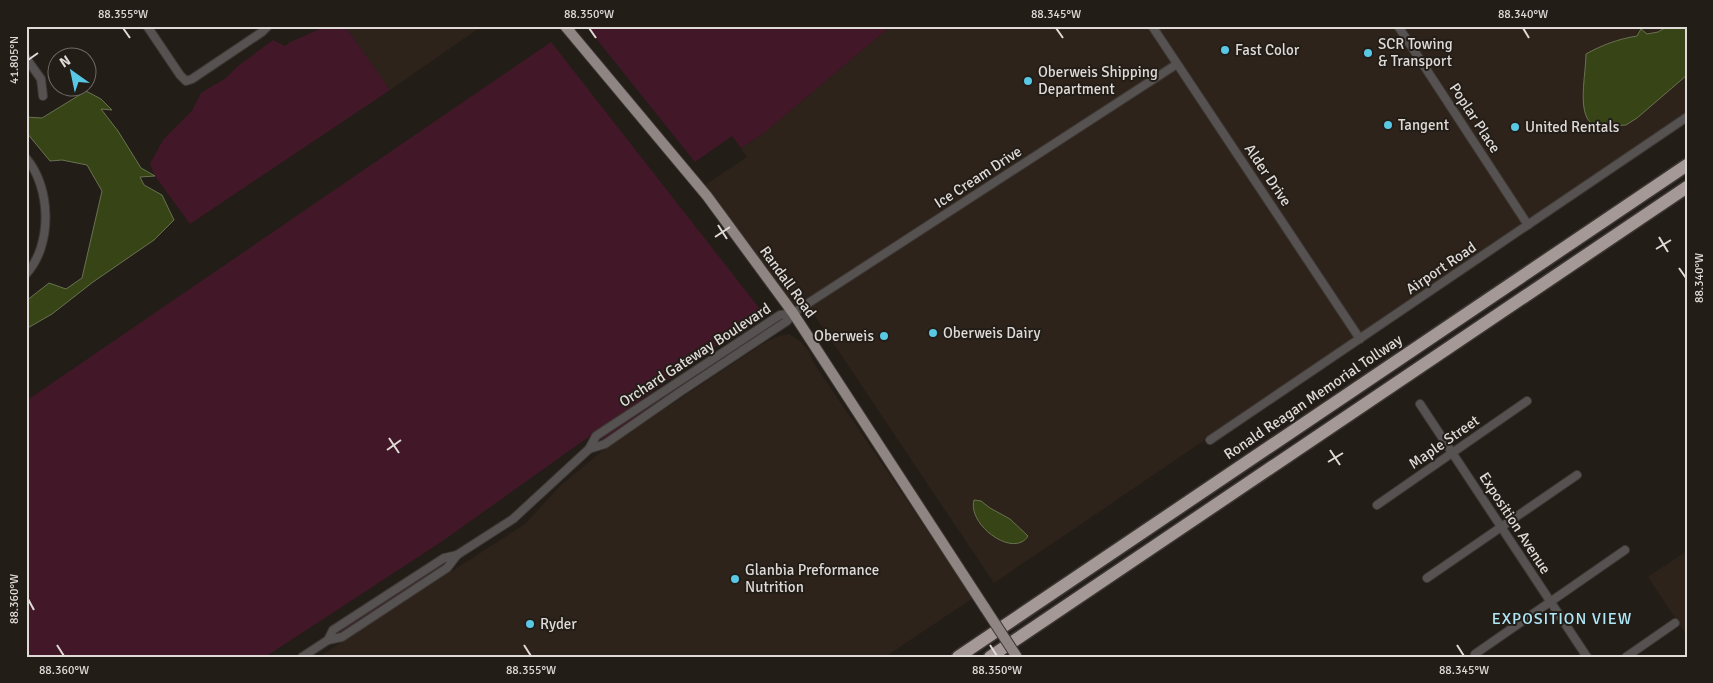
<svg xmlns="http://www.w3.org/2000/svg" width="1713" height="683" font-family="Signika,sans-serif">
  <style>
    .built { fill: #2e231a }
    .green { fill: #421828 }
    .water { fill: #374516; stroke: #697250 }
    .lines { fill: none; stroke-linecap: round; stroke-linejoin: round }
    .minor-casing { stroke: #3d3733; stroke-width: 10 }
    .major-casing { stroke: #3d3733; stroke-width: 12 }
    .highway-casing { stroke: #3d3733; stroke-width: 15 }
    .minor { stroke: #565251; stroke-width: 8 }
    .major { stroke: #8f8583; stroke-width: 10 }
    .highway { stroke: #a59997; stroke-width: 12 }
    .major-bridge-casing { stroke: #3d3733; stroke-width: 12; stroke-linecap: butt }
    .major-bridge { stroke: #8f8583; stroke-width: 10 }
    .ticks { fill: none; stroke: #dfdad7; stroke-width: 2 }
    .poi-dot { fill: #59c8e5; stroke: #231d18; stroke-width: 2 }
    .labels { text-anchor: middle; stroke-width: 4; stroke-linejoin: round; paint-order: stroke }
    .poi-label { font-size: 15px; fill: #dfdad7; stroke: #231d18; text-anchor: start }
    .street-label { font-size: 15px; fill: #dfdad7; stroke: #231d18 }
    .neighbourhood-label { font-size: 16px; letter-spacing: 1px; fill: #b0e7f7; stroke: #231d18 }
    .neatline { fill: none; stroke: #dfdad7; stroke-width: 2 }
    .ticks-label { font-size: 12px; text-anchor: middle; fill: #dfdad7 }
  </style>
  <rect width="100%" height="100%" fill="#231d18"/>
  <g class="built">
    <polygon points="345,26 482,26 390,90"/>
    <polygon points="891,26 1687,26 1687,113 994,583 815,316 794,309 702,187 747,157 741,148 764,133"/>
    <polygon points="789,334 800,341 809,351 813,362 973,598 885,657 319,657 525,524 560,486 607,447 766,342 779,336"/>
    <polygon points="1687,551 1687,636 1648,577"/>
  </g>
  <g class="green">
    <polygon points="327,26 345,26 390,90 190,224 155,176 150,164 163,140 192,111 201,93 226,78 238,66 273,40 285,46 290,42"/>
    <polygon points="586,26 891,26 764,133 741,148 732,136 695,162"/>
    <polygon points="551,42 763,313 441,542 265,657 26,657 26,401"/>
    <polygon points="672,390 637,417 595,446 607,433"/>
    <polygon points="452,557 453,559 334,638 333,636"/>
  </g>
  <g class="water">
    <path d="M1668,26H1687V75L1637,118L1626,125L1595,127C1592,124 1589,121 1587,118C1579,103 1586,71 1586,54C1602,45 1618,39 1637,36L1641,29L1647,34L1658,32Z"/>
    <polygon points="86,91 101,99 112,110 101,109 118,131 141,168 155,176 140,177 144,185 162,195 174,220 154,240 93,282 52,314 26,329 26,301 49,283 66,289 82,278 102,191 87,165 62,160 50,161 26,132 26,117 42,118"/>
    <path d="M974,500L981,501L990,508L1010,519L1028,536C1014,559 967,525 974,500Z"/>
  </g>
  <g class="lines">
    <defs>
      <g id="minor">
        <polyline points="147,26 180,75 186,81 192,79 262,32 268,26"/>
        <polyline points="1152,26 1360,339"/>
        <polyline points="1398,26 1528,225"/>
        <polyline points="26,58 41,79 43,96"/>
        <path d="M26,158C51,187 53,245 26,274"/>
        <polyline points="1420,404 1587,657"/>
        <polyline points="1210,440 1687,117"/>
        <polyline points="589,449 605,444 680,392 787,321 793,313 1177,64"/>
        <polyline points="1377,505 1527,401"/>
        <polyline points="1427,578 1577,475"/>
        <polyline points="328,640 333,630 444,558 457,555"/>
        <polyline points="1475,654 1625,550"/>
        <polyline points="302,657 328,640 342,637 447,568 457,555 513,519 589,449 596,436 605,430 780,315 793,313"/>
        <polyline points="1626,657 1675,623"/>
      </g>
      <polyline id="major" points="565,26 707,196 793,313 985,608"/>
      <g id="highway">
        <polyline points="958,657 1687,165"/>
        <polyline points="990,657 1687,187"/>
      </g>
    </defs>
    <use href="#minor" class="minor-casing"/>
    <use href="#major" class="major-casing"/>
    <use href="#highway" class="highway-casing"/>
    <use href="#minor" class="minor"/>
    <use href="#major" class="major"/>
    <use href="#highway" class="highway"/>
    <defs>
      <polyline id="major-bridge" points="985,608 1017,657"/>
    </defs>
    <use href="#major-bridge" class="major-bridge-casing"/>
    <use href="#major-bridge" class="major-bridge"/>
  </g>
  <path class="ticks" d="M123,28L130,38M589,28L596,38M1056,28L1063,38M1523,28L1529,38M28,60L38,53M718,225L727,239M715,237L730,227M1659,237L1668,252M1656,249L1671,240M1679,268L1686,278M389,438L399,453M387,450L401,440M1330,450L1340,465M1328,462L1343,453M28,599L34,610M57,645L64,656M524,645L531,656M990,645L997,656M1457,645L1464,656"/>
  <g class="poi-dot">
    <circle cx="1225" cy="50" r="5"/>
    <circle cx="1368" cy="53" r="5"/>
    <circle cx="1028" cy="81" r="5"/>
    <circle cx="1388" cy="125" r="5"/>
    <circle cx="1515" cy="127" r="5"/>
    <circle cx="933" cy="333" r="5"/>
    <circle cx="884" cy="336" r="5"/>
    <circle cx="735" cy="579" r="5"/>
    <circle cx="530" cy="624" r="5"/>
  </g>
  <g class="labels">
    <g class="poi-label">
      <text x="1378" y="49">SCR Towing<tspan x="1378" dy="17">&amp; Transport</tspan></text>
      <text x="1235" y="55">Fast Color</text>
      <text x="1038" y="77">Oberweis Shipping<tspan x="1038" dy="17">Department</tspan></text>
      <text x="1398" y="130">Tangent</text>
      <text x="1525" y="132">United Rentals</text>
      <text x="943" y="338">Oberweis Dairy</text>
      <text x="874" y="341" text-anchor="end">Oberweis</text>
      <text x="745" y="575">Glanbia Preformance<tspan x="745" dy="17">Nutrition</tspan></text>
      <text x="540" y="629">Ryder</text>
    </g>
    <g class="street-label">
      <text transform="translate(1475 118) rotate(57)" y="5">Poplar Place</text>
      <text transform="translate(1268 175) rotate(56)" y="5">Alder Drive</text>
      <text transform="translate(978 177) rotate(-33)" y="5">Ice Cream Drive</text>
      <text transform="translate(1441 268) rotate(-34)" y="5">Airport Road</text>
      <text transform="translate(788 282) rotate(54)" y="5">Randall Road</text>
      <text transform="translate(695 355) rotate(-33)" y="5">Orchard Gateway Boulevard</text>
      <text transform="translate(1313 397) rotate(-34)" y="5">Ronald Reagan Memorial Tollway</text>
      <text transform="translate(1444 442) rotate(-35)" y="5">Maple Street</text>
      <text transform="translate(1515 523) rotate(57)" y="5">Exposition Avenue</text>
    </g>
    <g class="neighbourhood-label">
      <text x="1562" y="624">EXPOSITION VIEW</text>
    </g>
  </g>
  <rect width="1713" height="683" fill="none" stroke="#231d18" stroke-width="55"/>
  <g transform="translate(72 72) rotate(327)"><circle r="24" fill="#231d18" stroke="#6e6964"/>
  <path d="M0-4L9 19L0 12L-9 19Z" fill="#59c8e5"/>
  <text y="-8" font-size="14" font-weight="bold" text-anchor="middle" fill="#dfdad7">N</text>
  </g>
  <rect x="28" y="28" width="1658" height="628" class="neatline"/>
  <g class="ticks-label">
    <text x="123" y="18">88.355°W</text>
    <text x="589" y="18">88.350°W</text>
    <text x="1056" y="18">88.345°W</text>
    <text x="1523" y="18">88.340°W</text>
    <text transform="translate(14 60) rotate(-90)" y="4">41.805°N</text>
    <text transform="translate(1699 278) rotate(-90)" y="4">88.340°W</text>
    <text transform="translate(14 599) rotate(-90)" y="4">88.360°W</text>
    <text x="64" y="674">88.360°W</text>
    <text x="531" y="674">88.355°W</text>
    <text x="997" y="674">88.350°W</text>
    <text x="1464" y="674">88.345°W</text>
  </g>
</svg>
